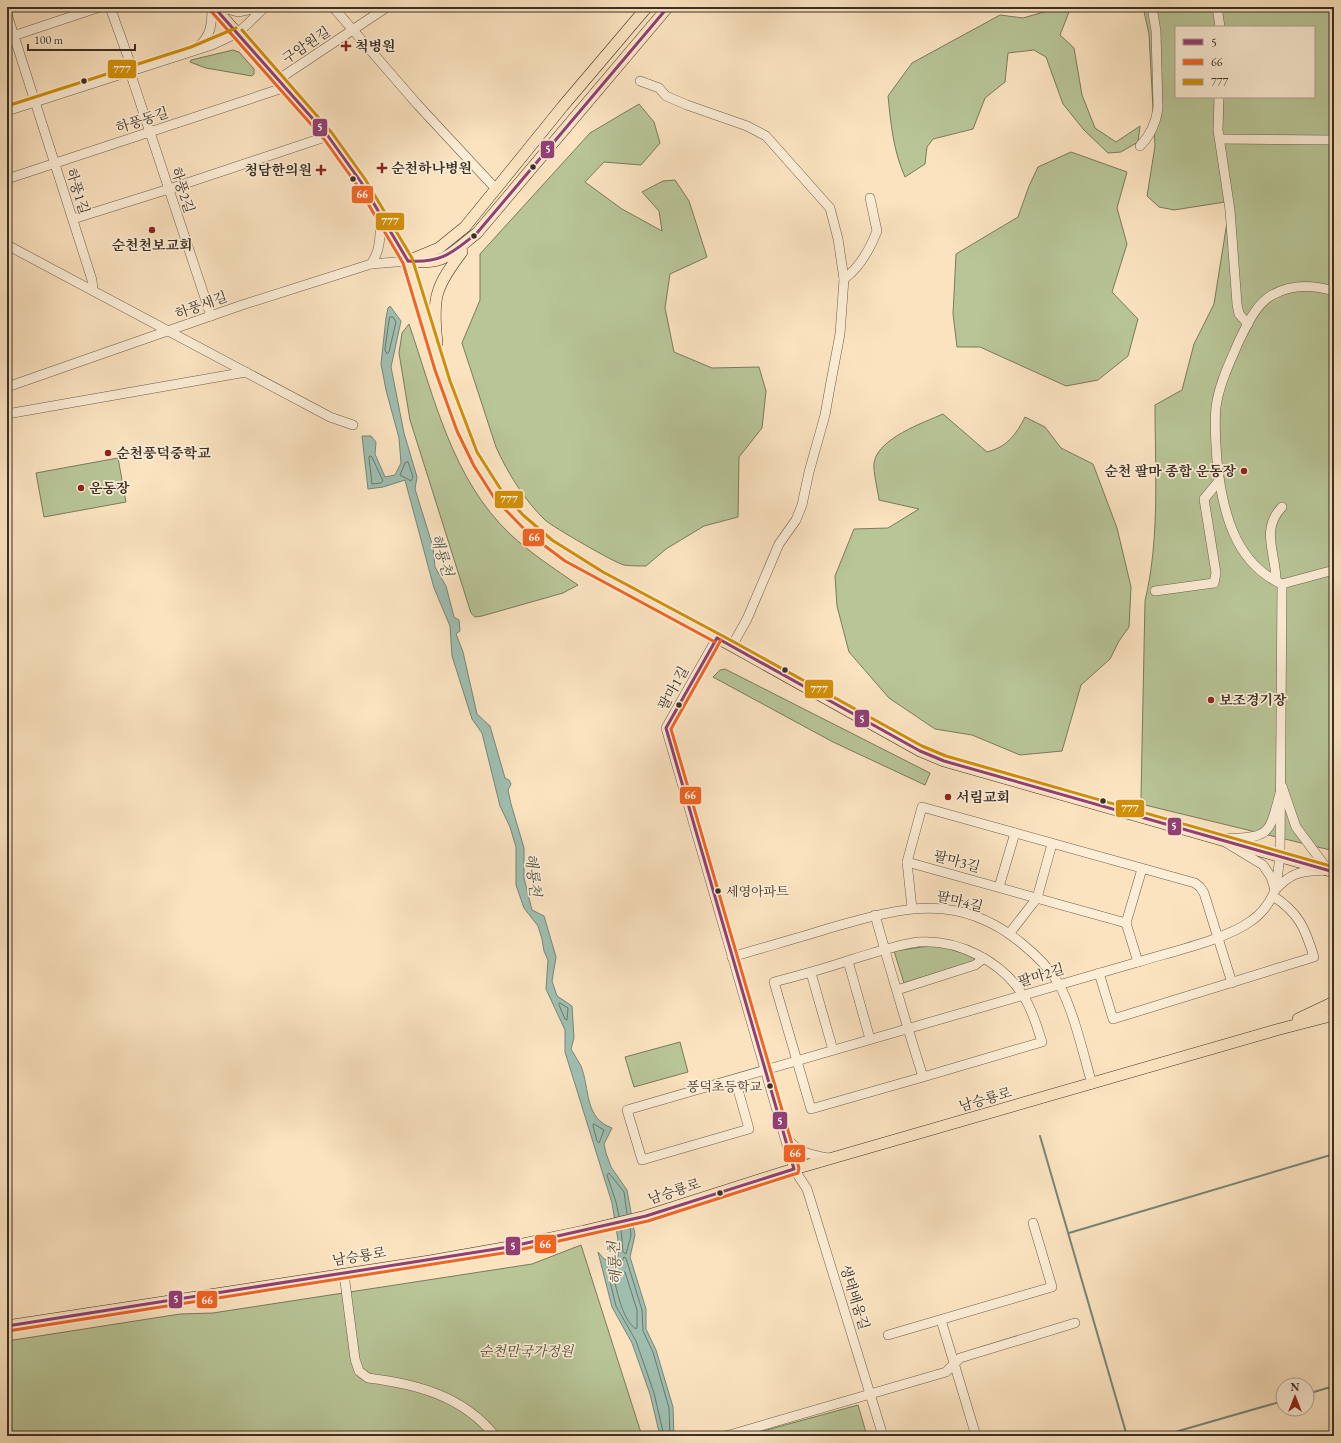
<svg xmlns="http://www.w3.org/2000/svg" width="1341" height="1443" font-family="'EB Garamond','Noto Serif KR',serif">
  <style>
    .green { fill: #b8c597; stroke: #7a7a5e; fill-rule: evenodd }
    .water { fill: #9fbeb0; stroke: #778579 }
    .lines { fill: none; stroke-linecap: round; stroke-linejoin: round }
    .shore { stroke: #6d776b; stroke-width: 1 }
    .stream { stroke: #778579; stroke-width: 2 }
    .minor-casing { stroke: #6b5d4c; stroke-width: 10 }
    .major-casing { stroke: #3b3026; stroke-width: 12 }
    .minor { stroke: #fcedd6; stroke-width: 9 }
    .major { stroke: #fbe3c0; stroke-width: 11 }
    .bus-1-casing { stroke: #fcedd6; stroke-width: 6 }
    .bus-2-casing { stroke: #fcedd6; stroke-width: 6 }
    .bus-3-casing { stroke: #fcedd6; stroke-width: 6 }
    .bus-1 { stroke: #923f73; stroke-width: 3 }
    .bus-2 { stroke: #f26522; stroke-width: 3 }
    .bus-3 { stroke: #d18e08; stroke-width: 3 }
    .poi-dot { fill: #8f2418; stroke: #fcedd6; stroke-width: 1.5 }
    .bus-dot { fill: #3b3026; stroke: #fcedd6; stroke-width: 1.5 }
    .labels { text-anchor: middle; stroke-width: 3.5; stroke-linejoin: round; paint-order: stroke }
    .bus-label { font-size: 13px; fill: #3b3026; stroke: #fcedd6; text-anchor: start }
    .street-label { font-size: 14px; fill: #3b3026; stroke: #fcedd6 }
    .poi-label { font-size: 14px; font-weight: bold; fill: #3b3026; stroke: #fcedd6; text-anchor: start }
    .park-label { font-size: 14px; font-style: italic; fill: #544e3d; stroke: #fcedd6 }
    .water-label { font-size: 15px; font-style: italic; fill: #545448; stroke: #fcedd6 }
    .line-badge { stroke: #fcedd6; stroke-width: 1.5 }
    .badge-label { font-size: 11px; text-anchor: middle; font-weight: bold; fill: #fff }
  </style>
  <rect width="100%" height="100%" fill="#fbe3c0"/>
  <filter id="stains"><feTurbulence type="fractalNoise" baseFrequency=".005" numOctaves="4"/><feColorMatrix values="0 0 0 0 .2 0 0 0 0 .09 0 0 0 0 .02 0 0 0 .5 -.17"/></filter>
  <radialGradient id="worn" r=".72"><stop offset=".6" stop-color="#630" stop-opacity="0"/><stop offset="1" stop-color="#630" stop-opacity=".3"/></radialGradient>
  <g class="green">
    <path d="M1061,7H1064L1069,12L1060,35L1074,48L1082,95L1095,128L1116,142L1140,126L1138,142L1121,152L1108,153L1084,130L1063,104L1046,57L1034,50L1008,53L1005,82L985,98L973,129L933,139L927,147L925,164L905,177C893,150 891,124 888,96L912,63L1000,15L1023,18Z"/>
    <path d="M1143,7H1334V851L1145,805L1141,797L1145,601C1160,538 1155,470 1155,405L1182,390L1194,344L1214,304L1228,216L1225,202L1174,210L1159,207L1147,196L1155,146L1149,34ZM1176,27H1314V97H1176Z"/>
    <polygon points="233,50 239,52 254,69 254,74 252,76 206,68 190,62 191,60"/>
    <path d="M639,104L654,122L660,143L641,165L604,162L585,182L622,209L662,231L659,211L642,192L663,181L675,180L689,201L707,257L670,274L665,308L674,352L712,368L759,367L766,391L762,428L739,457L738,517L704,526L666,549L646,566C639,566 631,566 624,565C615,563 553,527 545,520C525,501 507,472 496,447L462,343L480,300V254L590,133Z"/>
    <polygon points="1071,152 1127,172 1117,208 1127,244 1112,292 1138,319 1128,356 1098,380 1066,386 980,347 957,347 953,314 956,254 1018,217 1029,186 1038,167"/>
    <path d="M409,324C434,397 452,479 510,534C530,553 555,569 578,585L563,593L482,616L475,617L471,613L410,420L399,353L402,333Z"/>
    <path d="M943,414L987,452C1007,447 1016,435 1025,417L1045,427L1061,448L1093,464L1117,528L1131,587L1129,627L1119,641L1110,659L1081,685L1062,751L1020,755L972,735L935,729L889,698L849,652L837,606L835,576L854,529L888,528L919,509L879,500C878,491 873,472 874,463C878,438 923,423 943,414Z"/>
    <polygon points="118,458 126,502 44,517 36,473"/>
    <polygon points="725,669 930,773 925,785 833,742 713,677 720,670"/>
    <polygon points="936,945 975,955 974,961 904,983 894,951"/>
    <polygon points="680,1042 688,1072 634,1087 625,1057"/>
    <polygon points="581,1245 642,1436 7,1436 7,1341 180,1314 213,1313 532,1264"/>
    <polygon points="858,1405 867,1436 745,1436"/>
  </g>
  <path class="water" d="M390,306L401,321L391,367L404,433L417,477L415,489L433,547L435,567L446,586L454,617L459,620L460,631L456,634L463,652L477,714L490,726L505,778L509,780L511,784L508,790L511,804L524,848V878L532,910L544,916L556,957L552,981L557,996L572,1006L574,1038L571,1049C574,1055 578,1060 581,1066C590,1089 584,1118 612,1128L604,1144L606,1153L611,1167L627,1190L635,1235L630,1257L646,1309V1329L656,1350L673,1407L674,1436H660L650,1394L632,1343L612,1307L598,1252L604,1259L618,1264V1240L612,1203L565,1052V1030L546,989L548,960L544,951L542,939L538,926L524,908L516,885V847L510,827L500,806L482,733L472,719L452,656L450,626L434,588L405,480L383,487L368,489L362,436H371L376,442L375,454L385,477L395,475L401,463L399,438L386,390L381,364L386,318L388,308Z"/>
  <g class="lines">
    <g class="shore">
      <polygon points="390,317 393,317 396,322 389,352 387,354 385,350"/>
      <polygon points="370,456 372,457 383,481 381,483 372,484 369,458"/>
      <polygon points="408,462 413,477 411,481 400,475 405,463"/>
      <polygon points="560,1003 568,1008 567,1020 565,1019 559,1005"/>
      <polygon points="594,1124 604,1130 599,1143 597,1141 593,1126"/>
      <polyline points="619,1216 616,1202 607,1175 609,1173 624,1192 627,1214"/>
      <polyline points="621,1229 623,1252 626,1254 631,1235 630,1227"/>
      <path d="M622,1271L625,1272L637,1310V1327L636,1329C622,1320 617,1290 613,1275L614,1273Z"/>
      <polyline points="664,1436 654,1393 636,1341 616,1306 607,1269 608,1266 620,1267 624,1257 626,1258 642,1310 643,1331 653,1352 669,1408 670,1436"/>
    </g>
    <g class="stream">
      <polyline points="1040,1136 1127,1436"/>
      <polyline points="1069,1233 1334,1154"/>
      <polyline points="1307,1394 1334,1386"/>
      <polyline points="1161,1436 1283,1401"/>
    </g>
    <defs>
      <g id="minor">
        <polyline points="110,7 133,71"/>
        <polyline points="219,7 238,12 263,7"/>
        <polyline points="333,7 417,104 496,189"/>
        <polyline points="1217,7 1220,27"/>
        <polyline points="7,14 92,280 93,290"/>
        <polyline points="7,38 100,7"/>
        <path d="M197,48C211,36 212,25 212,7"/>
        <polyline points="130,72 211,316"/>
        <polyline points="279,79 387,7"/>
        <polyline points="640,81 659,88 666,96 687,105 747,126 766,136 830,208 838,239 844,279"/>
        <polyline points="1219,97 1218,130 1230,210 1237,304 1239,314 1248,324"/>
        <polyline points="7,111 212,45 238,33 265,7"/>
        <polyline points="1220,139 1334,140"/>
        <path d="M1140,146C1150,136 1156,122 1158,108L1156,31L1152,7"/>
        <polyline points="7,179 286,87"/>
        <polyline points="73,219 169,189 328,136"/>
        <polyline points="7,245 330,417 353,425"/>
        <path d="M371,264C382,249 380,231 380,214"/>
        <path d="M1334,291C1314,285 1291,284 1272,295C1256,304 1247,325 1239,341C1230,362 1219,384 1216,407C1214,425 1216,444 1217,461C1222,509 1234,563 1282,584L1334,570"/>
        <polyline points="7,387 242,305 371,264 408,261"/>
        <polyline points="7,414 246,372"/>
        <path d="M1276,581C1276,553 1260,530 1282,507"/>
        <polyline points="1155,591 1214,583 1216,573 1204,499 1219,481"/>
        <polyline points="717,638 666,728 794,1169 807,1189 883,1436"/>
        <path d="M732,646L747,619L779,544L796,520L802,505L809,472L825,415L830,387L840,334L844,279C859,268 870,249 877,231L870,198"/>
        <path d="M1282,786L1296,827L1328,870C1301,872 1294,870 1275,890L1271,877L1263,865L1220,839C1274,837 1268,836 1282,786Z"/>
        <polyline points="907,862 1126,923"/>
        <polyline points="999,887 1015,833"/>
        <polyline points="912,908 907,862 922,807 1195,883 1200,887 1204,893 1232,983"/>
        <path d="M875,915C890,969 906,1023 923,1077L811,1109L774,982C801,975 827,968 853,959C874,953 896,945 918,942C959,939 1003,962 1024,997C1033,1011 1037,1027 1042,1042L923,1077"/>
        <polyline points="1009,934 1037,898 1052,844"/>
        <path d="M732,957C765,947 798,938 830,928C901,908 956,891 1020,942C1035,954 1049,967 1059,984C1074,1012 1083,1053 1092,1084"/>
        <polyline points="848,961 870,1039"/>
        <polyline points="1138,962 1126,923 1142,869"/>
        <polyline points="811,973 833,1050"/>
        <path d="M1099,973L1113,1019L1314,957C1305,928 1299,913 1273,896"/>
        <polyline points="897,990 975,965 984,958"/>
        <path d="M735,1079L749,1129L642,1160L627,1110L1138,962C1170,952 1225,940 1251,921C1260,915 1268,905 1273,895C1278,884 1278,868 1280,856L1282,584"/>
        <path d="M787,1138C798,1153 811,1155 829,1158"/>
        <path d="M344,1274L355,1359L359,1371L368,1378C417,1384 463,1396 495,1436"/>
        <polyline points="941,1320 976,1436"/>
        <polyline points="888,1335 1052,1287 1033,1223"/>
        <polyline points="726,1436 946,1372 960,1358 1075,1323"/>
      </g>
      <g id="major">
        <polyline points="214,7 328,136 361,182 385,222 408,261 445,383 473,454 499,496 519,519 549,544 601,576 732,646 920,751 944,761 1334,872"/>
        <polyline points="410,260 439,248 465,227 563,106 647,7"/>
        <path d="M408,261C445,265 449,255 477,233L668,7"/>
        <path d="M437,343C432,298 435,287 462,252"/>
        <polyline points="1298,1019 1334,1002"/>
        <polyline points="7,1326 430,1261 509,1247 584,1231 646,1216 784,1172 1276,1030 1334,1015"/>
      </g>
    </defs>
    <use href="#minor" class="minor-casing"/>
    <use href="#major" class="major-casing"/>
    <use href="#minor" class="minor"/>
    <use href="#major" class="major"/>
    <defs>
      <g id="bus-1">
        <polyline points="214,7 328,136 361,182 408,261"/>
        <path d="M408,261C442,263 452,253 477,233L668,7"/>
        <polyline points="717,638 920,751 944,761 1334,872"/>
        <polyline points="7,1326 509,1247 646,1216 794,1169 666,728 717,638"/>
      </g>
      <g id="bus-2">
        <polyline points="210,10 324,139 357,185 403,263 435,370 457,431 474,466 495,499 529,534 565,561 715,642"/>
        <polyline points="8,1331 510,1252 648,1221 798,1173 799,1168 671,729 721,640"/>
      </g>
      <g id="bus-3">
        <polyline points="242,30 332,133 365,179 412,258 450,381 477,452 503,493 523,515 552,540 603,572 734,642 922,746 946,756 1334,867"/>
        <polyline points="7,106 191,47 236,28"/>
      </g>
    </defs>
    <use href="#bus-1" class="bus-1-casing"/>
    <use href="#bus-2" class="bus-2-casing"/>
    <use href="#bus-3" class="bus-3-casing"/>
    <use href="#bus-1" class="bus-1"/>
    <use href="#bus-2" class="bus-2"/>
    <use href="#bus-3" class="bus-3"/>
  </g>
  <g class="poi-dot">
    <path d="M344 40h4v4h4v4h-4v4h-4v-4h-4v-4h4z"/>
    <path d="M380 162h4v4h4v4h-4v4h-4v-4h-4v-4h4z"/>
    <path d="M319 164h4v4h4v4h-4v4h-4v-4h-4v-4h4z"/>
    <circle cx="152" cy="230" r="4"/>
    <circle cx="108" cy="453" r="4"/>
    <circle cx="1244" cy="471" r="4"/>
    <circle cx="81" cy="488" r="4"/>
    <circle cx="1211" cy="700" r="4"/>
    <circle cx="948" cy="797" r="4"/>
  </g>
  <g class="bus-dot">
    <circle cx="84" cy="81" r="3.5"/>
    <circle cx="533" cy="167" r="3.5"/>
    <circle cx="353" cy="179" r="3.5"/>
    <circle cx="474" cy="236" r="3.5"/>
    <circle cx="785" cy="670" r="3.5"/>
    <circle cx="679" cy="705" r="3.5"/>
    <circle cx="1103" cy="801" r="3.5"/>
    <circle cx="718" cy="891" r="3.5"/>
    <circle cx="770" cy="1086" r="3.5"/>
    <circle cx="720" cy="1193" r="3.5"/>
  </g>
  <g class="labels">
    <g class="bus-label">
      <text x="726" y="896">세영아파트</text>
      <text x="762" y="1091" text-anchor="end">풍덕초등학교</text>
    </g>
    <g class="street-label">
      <text transform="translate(306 45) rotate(-34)" y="5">구암원길</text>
      <text transform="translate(142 120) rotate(-18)" y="5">하풍동길</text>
      <text transform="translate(183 190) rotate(72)" y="5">하풍2길</text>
      <text transform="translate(78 191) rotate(72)" y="5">하풍1길</text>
      <text transform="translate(201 305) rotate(-20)" y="5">하풍새길</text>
      <text transform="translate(673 688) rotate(-61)" y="5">팔마1길</text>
      <text transform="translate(957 861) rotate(15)" y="5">팔마3길</text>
      <text transform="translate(960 901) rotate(14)" y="5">팔마4길</text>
      <text transform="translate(1041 975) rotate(-17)" y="5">팔마2길</text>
      <text transform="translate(985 1099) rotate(-16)" y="5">남승룡로</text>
      <text transform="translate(674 1191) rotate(-18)" y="5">남승룡로</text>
      <text transform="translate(359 1256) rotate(-9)" y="5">남승룡로</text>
      <text transform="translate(855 1297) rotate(73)" y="5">생태배움길</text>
    </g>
    <g class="poi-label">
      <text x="355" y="51">척병원</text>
      <text x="391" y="173">순천하나병원</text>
      <text x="312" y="175" text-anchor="end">청담한의원</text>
      <text x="152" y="250" text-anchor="middle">순천천보교회</text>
      <text x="116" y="458">순천풍덕중학교</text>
      <text x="1236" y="476" text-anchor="end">순천 팔마 종합 운동장</text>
      <text x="89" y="493">운동장</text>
      <text x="1219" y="705">보조경기장</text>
      <text x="956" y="802">서림교회</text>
    </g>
    <g class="park-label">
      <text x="526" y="1356">순천만국가정원</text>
    </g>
    <g class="water-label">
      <text transform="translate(442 555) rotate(73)" y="5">해룡천</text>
      <text transform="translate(533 875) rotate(83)" y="5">해룡천</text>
      <text transform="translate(615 1263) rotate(-93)" y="5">해룡천</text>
    </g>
  </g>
  <g class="line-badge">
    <rect x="107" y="59" width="30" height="20" rx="4" fill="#d18e08"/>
    <rect x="312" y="118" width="16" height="19" rx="4" fill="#923f73"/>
    <rect x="540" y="140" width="15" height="19" rx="4" fill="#923f73"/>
    <rect x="351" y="185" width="23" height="19" rx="4" fill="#f26522"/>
    <rect x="375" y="212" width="30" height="19" rx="4" fill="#d18e08"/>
    <rect x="494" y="490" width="30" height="19" rx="4" fill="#d18e08"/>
    <rect x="522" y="528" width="23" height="19" rx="4" fill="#f26522"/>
    <rect x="804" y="679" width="30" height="20" rx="4" fill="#d18e08"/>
    <rect x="854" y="709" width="16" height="19" rx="4" fill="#923f73"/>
    <rect x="679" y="786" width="23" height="19" rx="4" fill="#f26522"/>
    <rect x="1115" y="799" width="30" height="19" rx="4" fill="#d18e08"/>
    <rect x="1167" y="817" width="15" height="19" rx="4" fill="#923f73"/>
    <rect x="772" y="1111" width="16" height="19" rx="4" fill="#923f73"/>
    <rect x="783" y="1144" width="23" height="19" rx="4" fill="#f26522"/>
    <rect x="534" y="1234" width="23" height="20" rx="4" fill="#f26522"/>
    <rect x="505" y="1236" width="16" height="20" rx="4" fill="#923f73"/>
    <rect x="168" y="1290" width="15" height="19" rx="4" fill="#923f73"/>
    <rect x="196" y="1290" width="22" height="19" rx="4" fill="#f26522"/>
  </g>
  <g class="badge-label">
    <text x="122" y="73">777</text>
    <text x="320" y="131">5</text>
    <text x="548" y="153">5</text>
    <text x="362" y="198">66</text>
    <text x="390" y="225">777</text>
    <text x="509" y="503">777</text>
    <text x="534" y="541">66</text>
    <text x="819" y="693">777</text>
    <text x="862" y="723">5</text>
    <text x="690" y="799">66</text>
    <text x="1130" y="812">777</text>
    <text x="1174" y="830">5</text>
    <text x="780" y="1125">5</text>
    <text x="795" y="1157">66</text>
    <text x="545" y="1248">66</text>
    <text x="513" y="1250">5</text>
    <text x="176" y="1303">5</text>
    <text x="207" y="1304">66</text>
  </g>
  <rect width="1341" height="1443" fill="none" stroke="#fbe3c0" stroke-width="24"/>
  <rect x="8" y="8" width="1325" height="1427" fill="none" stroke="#3b3026" stroke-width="2"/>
  <rect x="12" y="12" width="1317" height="1419" fill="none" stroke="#3b3026"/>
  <rect x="1175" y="26" width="140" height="72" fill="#fcedd6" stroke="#afa190"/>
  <rect x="1183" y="39" width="20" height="6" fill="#923f73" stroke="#afa190"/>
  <text x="1211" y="46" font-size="12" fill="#3b3026">5</text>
  <rect x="1183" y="59" width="20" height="6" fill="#f26522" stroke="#afa190"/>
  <text x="1211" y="66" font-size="12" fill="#3b3026">66</text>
  <rect x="1183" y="79" width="20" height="6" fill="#d18e08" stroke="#afa190"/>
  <text x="1211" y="86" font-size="12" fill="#3b3026">777</text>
  <g transform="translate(1295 1397)"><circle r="19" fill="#fcedd6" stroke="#afa190"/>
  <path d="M0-3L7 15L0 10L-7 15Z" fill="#8f2418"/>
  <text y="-6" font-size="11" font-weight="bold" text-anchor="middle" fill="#3b3026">N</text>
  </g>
  <path d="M28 44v6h107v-6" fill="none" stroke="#3b3026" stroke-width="2"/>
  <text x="34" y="44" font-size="12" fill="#3b3026" stroke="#fcedd6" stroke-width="3" paint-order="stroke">100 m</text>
  <rect width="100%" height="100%" filter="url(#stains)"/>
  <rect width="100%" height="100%" fill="url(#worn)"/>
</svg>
